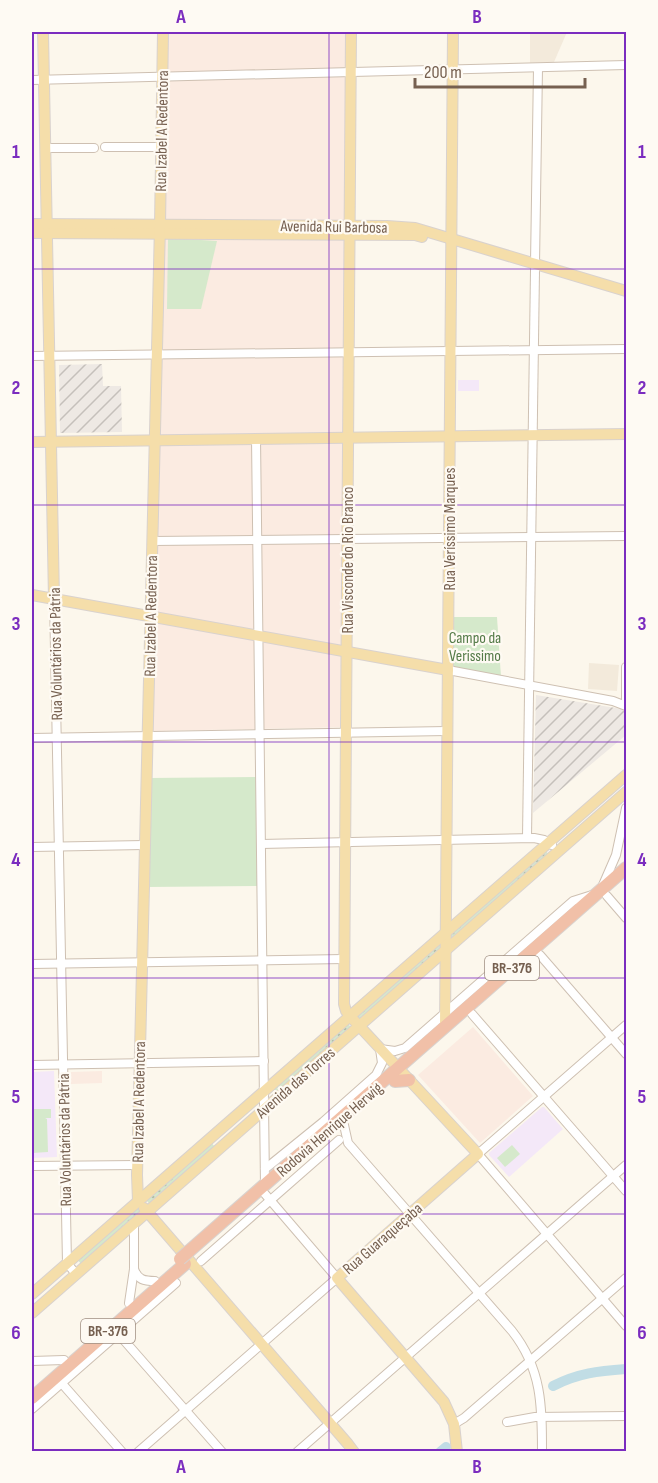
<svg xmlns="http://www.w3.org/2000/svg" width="658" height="1483" font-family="'Sofia Sans Condensed',sans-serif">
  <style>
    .residential { fill: #f3eadb }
    .commercial { fill: #fbebe1 }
    .industrial { fill: url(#industrial-furrows) }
    .education { fill: #f4e8f8 }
    .grass { fill: url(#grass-dots) }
    .park { fill: #d5e9cb }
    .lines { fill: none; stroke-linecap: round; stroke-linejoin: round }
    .river { stroke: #c1dde5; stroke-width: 10 }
    .minor-casing { stroke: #cec0b2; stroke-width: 10 }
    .major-casing { stroke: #d9d2ce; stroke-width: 12 }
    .highway-casing { stroke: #d9d2ce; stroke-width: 14 }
    .minor { stroke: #fff; stroke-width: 8 }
    .major { stroke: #f5deaa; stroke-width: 10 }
    .highway { stroke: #f1c0a8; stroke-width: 12 }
    .highway-bridge-casing { stroke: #d9d2ce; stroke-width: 14; stroke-linecap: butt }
    .highway-bridge { stroke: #f1c0a8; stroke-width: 12 }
    .grid { fill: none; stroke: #7b2cbf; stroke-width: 1.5; stroke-opacity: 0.55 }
    .labels { text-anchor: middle; stroke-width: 4.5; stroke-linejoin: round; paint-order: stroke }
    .shield { fill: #fefaf3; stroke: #9f8e81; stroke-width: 1.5 }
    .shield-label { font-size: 15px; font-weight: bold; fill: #766050 }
    .street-label { font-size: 16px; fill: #766050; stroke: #fefaf3 }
    .park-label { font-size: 16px; fill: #547b48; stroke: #fefaf3 }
    .neatline { fill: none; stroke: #7b2cbf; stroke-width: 2 }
    .grid-label { font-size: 20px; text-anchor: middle; font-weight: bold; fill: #7b2cbf }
  </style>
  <defs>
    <pattern id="industrial-furrows" width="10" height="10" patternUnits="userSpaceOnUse" patternTransform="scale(1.5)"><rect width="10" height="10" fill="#eee9e4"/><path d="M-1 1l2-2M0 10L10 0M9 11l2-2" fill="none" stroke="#c5c0bb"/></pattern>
    <pattern id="grass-dots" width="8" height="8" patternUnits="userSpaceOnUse" patternTransform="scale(1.5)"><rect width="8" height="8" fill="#d5e9cb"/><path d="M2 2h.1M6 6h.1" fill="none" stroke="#b1c0a7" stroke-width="1.8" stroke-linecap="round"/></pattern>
  </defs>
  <rect width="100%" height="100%" fill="#fcf7ec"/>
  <g class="residential">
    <polygon points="530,32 567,32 554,62 530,63"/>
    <polygon points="589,663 619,665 617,691 588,689"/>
  </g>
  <g class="commercial">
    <polygon points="165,32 356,32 351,727 151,731"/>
    <polygon points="473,1027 533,1096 480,1143 418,1075"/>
    <polygon points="102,1071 102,1083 71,1084 71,1072"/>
  </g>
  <g class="industrial">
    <polygon points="102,364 103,386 121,386 122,432 60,433 59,365"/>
    <polygon points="536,695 622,709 626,714 626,735 533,813"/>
  </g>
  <g class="education">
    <rect x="458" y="380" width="21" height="11"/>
    <polygon points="54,1071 57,1157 32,1158 32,1072"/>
    <polygon points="542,1107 544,1107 563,1129 509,1177 489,1155 489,1153"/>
  </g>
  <g class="grass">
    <polygon points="546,851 549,855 451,942 448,934"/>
    <polygon points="441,941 443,950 360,1022 355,1015"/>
    <polygon points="347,1023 352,1028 277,1093 273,1088"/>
    <polygon points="210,1141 215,1147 150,1204 144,1198"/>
    <polygon points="138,1205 143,1211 82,1265 76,1258"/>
  </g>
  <g class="park">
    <polygon points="168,238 217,241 201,309 167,309"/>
    <polygon points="450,617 497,617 501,677 450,668"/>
    <polygon points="257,777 257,886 147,887 149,778"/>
    <polygon points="32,1109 51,1109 51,1118 45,1118 47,1119 48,1152 32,1153"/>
    <polygon points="512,1145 520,1154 505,1167 497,1158"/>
  </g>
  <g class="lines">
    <g class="river">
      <path d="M553,1386C578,1373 599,1371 626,1369"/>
      <polyline points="440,1452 446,1447"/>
    </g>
    <defs>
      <g id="minor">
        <polyline points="32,80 626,65"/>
        <polyline points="105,147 161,147"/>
        <polyline points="46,148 94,148"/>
        <polyline points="535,264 538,68"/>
        <polyline points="32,356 626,349"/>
        <polyline points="256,438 265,1185"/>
        <polyline points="152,541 626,536"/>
        <polyline points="54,599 67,1263 76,1274"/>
        <polyline points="626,667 626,700"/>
        <polyline points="448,670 613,701 626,706"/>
        <polyline points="32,738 447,731"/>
        <polyline points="527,838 535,270"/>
        <polyline points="261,844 534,838 544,840 552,845"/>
        <polyline points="32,847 144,845"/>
        <polyline points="603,885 616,855 626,808"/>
        <polyline points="607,896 626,918"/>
        <polyline points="540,955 626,1054"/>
        <polyline points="32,964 344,959"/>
        <polyline points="472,1014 626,1191"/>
        <polyline points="626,1025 478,1154 626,1326"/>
        <polyline points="32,1065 264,1061"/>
        <path d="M344,1125L348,1143L512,1331C542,1369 542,1406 542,1452"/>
        <polyline points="32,1166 137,1165"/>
        <polyline points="265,1169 323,1122 376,1075 382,1063 380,1049 395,1051 405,1048 573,901 592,895"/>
        <polyline points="201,1261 339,1140"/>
        <path d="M134,1269C138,1280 144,1281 155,1281"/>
        <polyline points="129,1303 134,1269 134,1224"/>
        <polyline points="115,1330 222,1452"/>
        <polyline points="32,1361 64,1360"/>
        <polyline points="58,1379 122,1452"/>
        <polyline points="32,1409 176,1283"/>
        <polyline points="507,1422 535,1417 626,1416"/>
        <polyline points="454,1424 464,1418 626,1278"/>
        <polyline points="138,1452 337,1278 265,1194"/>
        <polyline points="297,1452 626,1165"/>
      </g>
      <g id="major">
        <polyline points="43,32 54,599"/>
        <polyline points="351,32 344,1004 346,1011 350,1016 478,1154 337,1278 444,1402 454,1424 457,1452"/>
        <polyline points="32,224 387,226 415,228 626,291"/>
        <polyline points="32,233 415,235 422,237"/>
        <polyline points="32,442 626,434"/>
        <polyline points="32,595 448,670"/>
        <polyline points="445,1027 453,32"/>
        <polyline points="138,1201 137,1175 160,225 163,32"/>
        <polyline points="144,1208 348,1444 354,1452"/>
        <polyline points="32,1294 626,775"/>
        <polyline points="32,1313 626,792"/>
      </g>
      <g id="highway">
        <polyline points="395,1081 409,1080"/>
        <polyline points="188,1252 626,868"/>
        <polyline points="32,1398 185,1264"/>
      </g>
    </defs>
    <use href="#minor" class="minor-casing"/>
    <use href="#major" class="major-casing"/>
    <use href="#highway" class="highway-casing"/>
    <use href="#minor" class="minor"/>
    <use href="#major" class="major"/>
    <use href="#highway" class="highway"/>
    <defs>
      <polyline id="highway-bridge" points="180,1259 188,1252"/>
    </defs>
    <use href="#highway-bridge" class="highway-bridge-casing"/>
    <use href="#highway-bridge" class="highway-bridge"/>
  </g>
  <path class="grid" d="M329,32V1452M32,269H626M32,505H626M32,742H626M32,978H626M32,1214H626"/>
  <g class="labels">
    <g class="shield">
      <rect x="485" y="956" width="54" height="24" rx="4.5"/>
      <rect x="81" y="1319" width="54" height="24" rx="4.5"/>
    </g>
    <g class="shield-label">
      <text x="512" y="973">BR-376</text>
      <text x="108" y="1336">BR-376</text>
    </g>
    <g class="street-label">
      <text transform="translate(161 131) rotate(-89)" y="6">Rua Izabel A Redentora</text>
      <text transform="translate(334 226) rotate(1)" y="6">Avenida Rui Barbosa</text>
      <text transform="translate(449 529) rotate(-90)" y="6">Rua Veríssimo Marques</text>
      <text transform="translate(347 560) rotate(-90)" y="6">Rua Visconde do Rio Branco</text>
      <text transform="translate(150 616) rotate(-89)" y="6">Rua Izabel A Redentora</text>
      <text transform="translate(55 654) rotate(-91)" y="6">Rua Voluntários da Pátria</text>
      <text transform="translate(295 1082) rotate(-41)" y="6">Avenida das Torres</text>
      <text transform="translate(138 1102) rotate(-89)" y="6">Rua Izabel A Redentora</text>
      <text transform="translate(329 1129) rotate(-41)" y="6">Rodovia Henrique Herwig</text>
      <text transform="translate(64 1140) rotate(-91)" y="6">Rua Voluntários da Pátria</text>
      <text transform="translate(382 1238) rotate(-41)" y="6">Rua Guaraqueçaba</text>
    </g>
    <g class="park-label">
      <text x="475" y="643">Campo da<tspan x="475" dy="18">Verissimo</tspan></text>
    </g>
  </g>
  <rect width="658" height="1483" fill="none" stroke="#fefaf3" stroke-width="66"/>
  <path d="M415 78v9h170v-9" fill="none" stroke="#766050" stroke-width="3"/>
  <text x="424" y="78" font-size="18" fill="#766050" stroke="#fefaf3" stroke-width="4.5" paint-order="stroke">200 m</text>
  <rect x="33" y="33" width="592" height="1417" class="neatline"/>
  <g class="grid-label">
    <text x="181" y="23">A</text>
    <text x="477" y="23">B</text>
    <text x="16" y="158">1</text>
    <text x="642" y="158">1</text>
    <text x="16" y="394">2</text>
    <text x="642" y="394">2</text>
    <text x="16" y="630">3</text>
    <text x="642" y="630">3</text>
    <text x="16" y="866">4</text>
    <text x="642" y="866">4</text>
    <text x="16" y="1103">5</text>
    <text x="642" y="1103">5</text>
    <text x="16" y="1339">6</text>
    <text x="642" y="1339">6</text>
    <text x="181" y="1473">A</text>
    <text x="477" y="1473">B</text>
  </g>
</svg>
